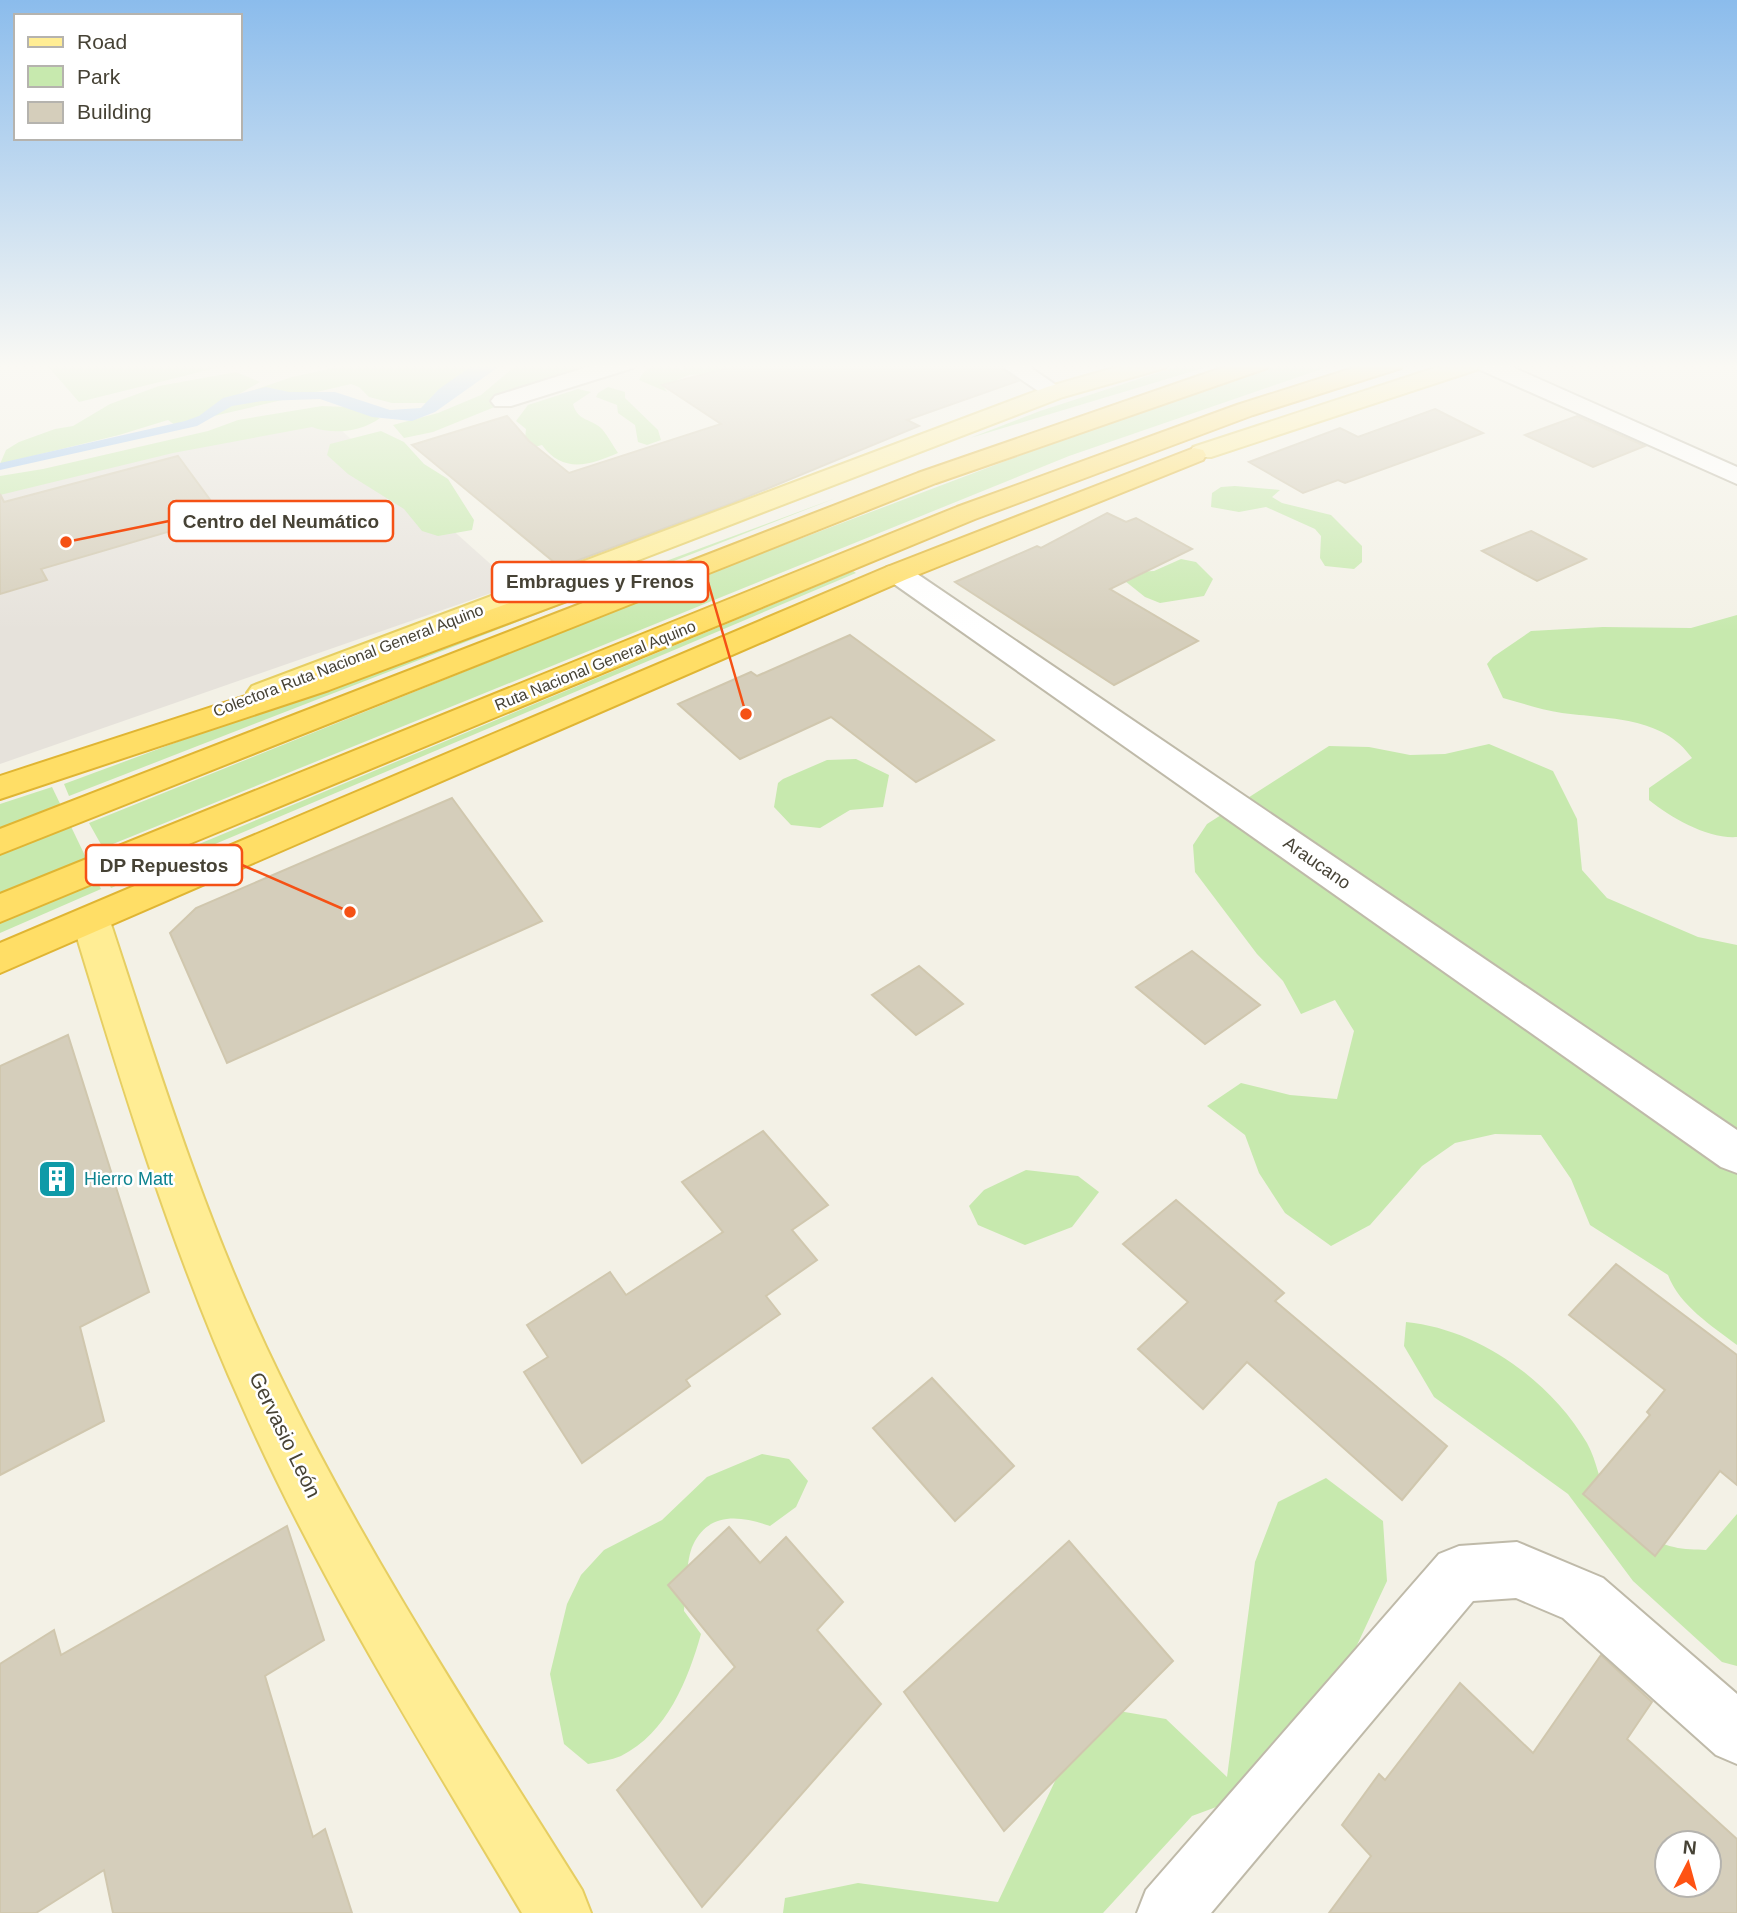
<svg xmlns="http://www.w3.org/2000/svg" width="1737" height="1913" font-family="Helvetica,sans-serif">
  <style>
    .industrial { fill: #e6e2db }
    .green { fill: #c7e9ae }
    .water { fill: #a1c7f2 }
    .building { fill: #d5cebb; stroke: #d0c7ae; stroke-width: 2; fill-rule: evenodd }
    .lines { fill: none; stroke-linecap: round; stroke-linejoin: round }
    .minor-casing { stroke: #bfbaa9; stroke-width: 4 }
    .major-casing { stroke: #e6ce62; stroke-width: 4 }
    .highway-casing { stroke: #e0b533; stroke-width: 4 }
    .minor { fill: #fff; fill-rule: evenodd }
    .major { fill: #ffed94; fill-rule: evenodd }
    .highway { fill: #ffde66; fill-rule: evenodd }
    .labels { text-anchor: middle; stroke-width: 5; stroke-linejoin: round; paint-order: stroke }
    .far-street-label { font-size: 16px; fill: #464235; stroke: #fff }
    .street-label { font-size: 18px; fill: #464235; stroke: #fff }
    .culture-label { font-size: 18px; fill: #0d838f; stroke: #fff; text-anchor: start }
    .near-street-label { font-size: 21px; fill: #464235; stroke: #fff }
    .leader { fill: none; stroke: #f55115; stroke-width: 2.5 }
    .callout-dot { fill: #f55115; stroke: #fff; stroke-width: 2.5 }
    .callout { fill: #fff; stroke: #f55115; stroke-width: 2.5 }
    .callout-label { font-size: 19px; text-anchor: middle; font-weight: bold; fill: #464235 }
  </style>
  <rect width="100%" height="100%" fill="#f3f1e6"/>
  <polygon class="industrial" points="323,414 514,585 0,764 0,487"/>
  <g class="green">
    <polygon points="45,363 236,363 79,402"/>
    <polygon points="356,363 494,363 433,403 392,403 369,397 359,387 351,384 175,425 168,420 119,435 0,464 6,450 19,442 55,429 73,426 110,404 159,386 236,372 260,382 234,397 292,377"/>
    <polygon points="519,363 586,363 583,365 586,370 433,432 404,438 393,425 438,413 481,395"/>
    <path d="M691,363H723L729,372L689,375L663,386L667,392L639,380C647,361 666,365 682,370Z"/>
    <polygon points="1188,363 1220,363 970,438 1040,411"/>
    <polygon points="1284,363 1339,363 1069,456 103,848 89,823 697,578 1050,444"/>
    <polygon points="608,387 625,392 625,398 658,430 661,440 647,445 638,442 635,425 618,413 617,405 596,397 598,393"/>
    <path d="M578,389L591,392L573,404C578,422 591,418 602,429C608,436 613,446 618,453C590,465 563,474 542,445L531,448L525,439L526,429L516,421L528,405Z"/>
    <path d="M322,406L347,407L380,418C361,432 333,435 312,427L173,453L0,495V476L43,469L208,431L238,420Z"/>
    <polygon points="381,431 404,442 424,464 448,479 474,520 472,530 438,536 422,531 404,509 348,474 327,455 330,444"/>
    <polygon points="1235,486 1280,490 1272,497 1282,503 1331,515 1362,546 1362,562 1354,569 1325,566 1320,558 1321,536 1315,529 1266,507 1239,512 1211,507 1212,493 1221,487"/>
    <polygon points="836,498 69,796 64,784"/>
    <polygon points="1181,559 1196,562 1213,579 1204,596 1160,603 1145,597 1115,573 1154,571"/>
    <polygon points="853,571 856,573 111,888 108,882"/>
    <path d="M1737,615V837C1708,839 1671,818 1649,800V788L1692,758C1663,716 1607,719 1562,713C1542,710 1522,703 1503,698L1487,664L1493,657L1531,631L1603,627L1691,628Z"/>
    <path d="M1489,744L1553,771L1577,819L1582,870L1607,898L1698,937L1737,945V1345C1712,1326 1679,1305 1668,1275L1590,1225L1571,1179L1541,1135L1495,1134L1455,1143L1422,1166L1370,1225L1331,1246L1285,1213L1259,1173L1245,1135L1207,1106L1241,1083L1290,1095L1337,1099L1354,1031L1335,1000L1301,1014L1283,981L1257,954L1195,872L1193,845L1207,824L1329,746L1369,747L1410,755L1445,754Z"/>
    <polygon points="856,759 889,775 883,807 850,810 820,828 791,825 774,807 778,783 783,779 827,760"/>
    <polygon points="52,787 101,889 0,933 0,804"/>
    <polygon points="1026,1170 1078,1176 1099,1192 1072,1227 1025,1245 978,1225 969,1206 984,1190"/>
    <path d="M1406,1322C1478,1329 1550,1380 1587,1443C1597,1461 1600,1484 1609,1503C1617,1520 1656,1544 1674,1547C1684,1550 1696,1549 1706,1550L1737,1514V1666L1722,1662L1633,1581L1568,1494L1434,1397L1404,1346Z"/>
    <path d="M762,1454L789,1459L808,1481L796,1507L770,1526C741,1516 709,1511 693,1545C686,1559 686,1594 684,1611L701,1634C688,1680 667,1733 621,1756C611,1760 599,1762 588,1764L564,1744L550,1674L567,1604L581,1575L604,1550L662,1520L707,1477Z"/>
    <polygon points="1326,1478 1383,1521 1387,1581 1336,1690 1254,1793 1192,1816 1103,1913 783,1913 785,1898 858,1883 998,1902 1064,1762 1101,1708 1166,1719 1227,1777 1255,1562 1278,1502"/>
  </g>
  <polygon class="water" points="476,363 504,363 435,412 412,421 372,417 320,399 262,401 232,406 197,426 0,470 0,463 185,421 199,416 223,398 266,387 289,392 335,392 390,410 421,408 439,389"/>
  <g class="building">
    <polygon points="748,363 994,363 1018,381 907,420 919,426 730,504 560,567 412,445 507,416 529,441 569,473 721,424 662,385"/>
    <polygon points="1435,409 1483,433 1345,483 1338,480 1303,493 1249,462 1340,428 1358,437"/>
    <polygon points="1577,416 1645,446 1593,467 1525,435"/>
    <polygon points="178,456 222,516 41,569 47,580 0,594 0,494 4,502"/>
    <polygon points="1107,513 1126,522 1136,518 1192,549 1110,589 1198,641 1114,685 955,582 1037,546 1041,548"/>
    <polygon points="1531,531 1586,559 1537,581 1482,551"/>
    <polygon points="850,635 994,740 916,782 831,717 740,759 678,704 751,672 757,676"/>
    <polygon points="452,798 542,921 227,1063 170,933 196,908"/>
    <polygon points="1192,951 1260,1005 1205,1044 1136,987"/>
    <polygon points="919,966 963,1004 916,1035 872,995"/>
    <polygon points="68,1035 149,1292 80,1327 104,1421 0,1475 0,1066"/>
    <polygon points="763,1131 828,1205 792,1230 817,1260 766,1296 780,1314 686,1380 690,1386 582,1463 524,1372 548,1357 527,1325 610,1272 626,1295 723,1232 682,1182"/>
    <polygon points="1176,1200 1284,1293 1275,1301 1447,1446 1402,1500 1247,1362 1203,1409 1138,1349 1188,1302 1123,1244"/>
    <polygon points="1616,1264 1737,1355 1737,1485 1720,1471 1655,1556 1583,1494 1650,1415 1647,1412 1665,1390 1569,1315"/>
    <polygon points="932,1378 1014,1466 955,1521 873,1428"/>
    <polygon points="287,1526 324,1640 265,1676 313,1837 325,1829 352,1913 113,1913 104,1870 36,1913 0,1913 0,1664 54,1630 61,1655"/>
    <polygon points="729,1527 760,1563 786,1537 843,1602 817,1630 881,1704 702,1907 617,1790 735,1667 668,1585"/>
    <polygon points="1069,1541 1173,1661 1004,1831 904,1692"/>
    <path d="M1601,1655L1652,1702L1627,1739L1737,1839V1913H1329L1371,1856L1342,1825L1379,1774L1385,1780L1460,1683L1533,1753ZM1667,1843H1709V1885H1667Z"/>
  </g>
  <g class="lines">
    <defs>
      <g id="minor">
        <polygon points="600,363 636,363 633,368 511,406 495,406 491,401 495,396"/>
        <polygon points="997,363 1024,363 1066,392 1063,397 1047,397"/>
        <polygon points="1473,363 1503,363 1737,467 1737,484 1476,368"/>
        <polygon points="897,565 907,567 1737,1130 1737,1173 1721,1167 887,579 883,573 887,567"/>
        <polygon points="1517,1542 1603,1578 1737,1694 1737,1764 1716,1755 1563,1618 1516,1598 1473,1601 1211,1913 1137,1913 1146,1890 1439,1554 1459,1546"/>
      </g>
      <g id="major">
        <polygon points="1131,363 1168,363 1165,368 1063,397 274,700 263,702 252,700 247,693 252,686 1047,387"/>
        <polygon points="1450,363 1485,363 1482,368 1211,457 1193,457 1190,452 1193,447"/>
        <path d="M91,907L104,911L110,921C160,1074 208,1229 279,1374C366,1554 476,1721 582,1890L591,1913H522C424,1748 321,1584 243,1408C172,1251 122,1086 72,921L78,911Z"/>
      </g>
      <g id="highway">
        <polygon points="1236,363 1270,363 1267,368 936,483 0,854 0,829 918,473"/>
        <polygon points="1369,363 1404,363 1401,368 1253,415 975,519 0,922 0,894 957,507 1237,405"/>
        <polygon points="1194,448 1203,450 1206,455 1203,460 907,579 0,973 0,943 887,567"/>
        <polygon points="629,560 639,562 643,568 639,574 329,690 0,799 0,776 307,676"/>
      </g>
    </defs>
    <use href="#minor" class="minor-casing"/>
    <use href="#major" class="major-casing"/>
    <use href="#highway" class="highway-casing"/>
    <use href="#minor" class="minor"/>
    <use href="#major" class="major"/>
    <use href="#highway" class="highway"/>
  </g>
  <linearGradient id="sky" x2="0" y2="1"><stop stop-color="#8bbcec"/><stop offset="0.58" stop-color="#faf9f4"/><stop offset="1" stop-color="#faf9f4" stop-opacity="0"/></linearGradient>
  <rect width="1737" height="631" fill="url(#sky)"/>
  <defs>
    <symbol id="building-square" viewBox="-11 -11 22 22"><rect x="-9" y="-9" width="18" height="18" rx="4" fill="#0f9aa8" stroke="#fff"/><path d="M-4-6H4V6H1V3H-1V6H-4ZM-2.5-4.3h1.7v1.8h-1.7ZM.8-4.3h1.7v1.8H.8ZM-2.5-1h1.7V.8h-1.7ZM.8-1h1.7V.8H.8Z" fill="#fff"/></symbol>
  </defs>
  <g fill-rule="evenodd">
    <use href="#building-square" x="35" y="1157" width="44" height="44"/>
  </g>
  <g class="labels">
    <g class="far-street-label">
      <text transform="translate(348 660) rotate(-21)" y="6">Colectora Ruta Nacional General Aquino</text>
      <text transform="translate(595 665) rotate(-22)" y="6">Ruta Nacional General Aquino</text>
    </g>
    <g class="street-label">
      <text transform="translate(1317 863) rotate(35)" y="6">Araucano</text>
    </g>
    <g class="culture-label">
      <text x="84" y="1185">Hierro Matt</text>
    </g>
    <g class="near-street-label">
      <text transform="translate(285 1435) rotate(64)" y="7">Gervasio León</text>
    </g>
  </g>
  <path class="leader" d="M66 542L169 521M746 714L708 582M350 912L242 865"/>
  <g class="callout-dot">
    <circle cx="66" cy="542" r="7"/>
    <circle cx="746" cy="714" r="7"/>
    <circle cx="350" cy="912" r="7"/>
  </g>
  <g class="callout">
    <rect x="169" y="501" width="224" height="40" rx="7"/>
    <rect x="492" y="562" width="216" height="40" rx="7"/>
    <rect x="86" y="845" width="156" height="40" rx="7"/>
  </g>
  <g class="callout-label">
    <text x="281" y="528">Centro del Neumático</text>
    <text x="600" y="588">Embragues y Frenos</text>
    <text x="164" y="872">DP Repuestos</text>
  </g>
  <rect x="14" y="14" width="228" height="126" fill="#ffffff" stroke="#b5b3ae" stroke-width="2"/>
  <rect x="28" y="37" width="35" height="10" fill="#ffed94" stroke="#b5b3ae" stroke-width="2"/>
  <text x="77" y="49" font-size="21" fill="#464235">Road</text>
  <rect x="28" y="66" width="35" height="21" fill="#c7e9ae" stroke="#b5b3ae" stroke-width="2"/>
  <text x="77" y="84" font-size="21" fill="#464235">Park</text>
  <rect x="28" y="102" width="35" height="21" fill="#d5cebb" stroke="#b5b3ae" stroke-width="2"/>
  <text x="77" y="119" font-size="21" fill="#464235">Building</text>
  <g transform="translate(1688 1864) rotate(6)"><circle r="33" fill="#ffffff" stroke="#b5b3ae" stroke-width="2"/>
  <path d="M0-5L12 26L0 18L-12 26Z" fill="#fe5213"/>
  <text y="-10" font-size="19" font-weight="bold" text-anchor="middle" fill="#464235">N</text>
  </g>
</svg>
